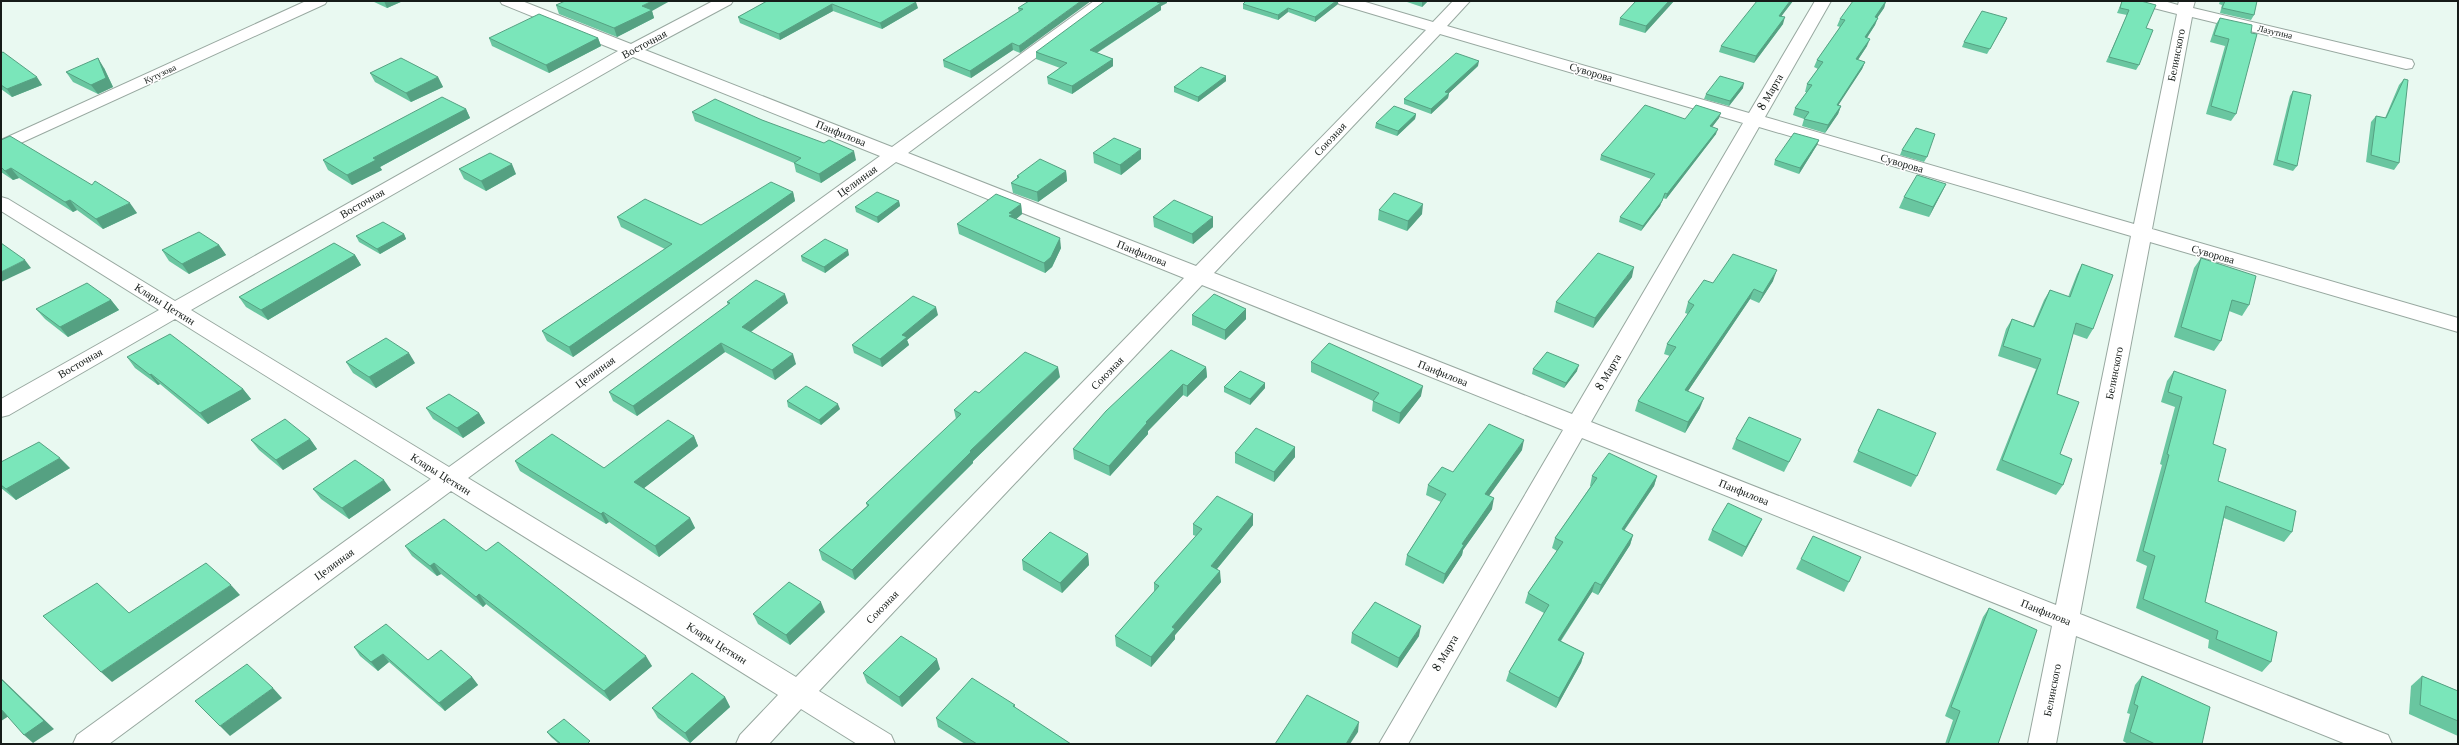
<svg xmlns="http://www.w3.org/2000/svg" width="2459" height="745" font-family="'Libre Baskerville',serif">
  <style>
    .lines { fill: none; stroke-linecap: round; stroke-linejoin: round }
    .minor-casing { stroke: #98a8a0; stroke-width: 2 }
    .minor { fill: #fff; fill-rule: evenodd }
    .wall { fill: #69c6a0 }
    .shaded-wall { fill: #55a182 }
    .building { fill: #7ae6ba; stroke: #55a182 }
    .labels { text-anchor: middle; stroke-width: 3; stroke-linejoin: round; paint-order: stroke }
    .far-street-label { font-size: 9px; fill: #161c19; stroke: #fff }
    .street-label { font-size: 11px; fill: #161c19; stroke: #fff }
  </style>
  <rect width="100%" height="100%" fill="#e9f9f1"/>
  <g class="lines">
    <defs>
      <g id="minor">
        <polygon points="306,1 327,1 325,4 1,152 1,140"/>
        <path d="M500,1H522L631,44L713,1H733L731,4L645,50L892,147L1094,1H1112L908,153L1196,266L1426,30L1339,4L1337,1H1362L1433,22L1453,1H1470L1447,26L1749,113L1815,1H1831L1765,117L2134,224L2177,14L2138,4L2136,1H2164L2178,5L2179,1H2195L2193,8L2412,60L2414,64L2412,68L2406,69L2192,17L2152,229L2458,318V332L2150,242L2080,614L2388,735L2392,744H2346L2076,636L2056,744H2028L2052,626L1582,438L1408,744H1379L1563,430L1202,285L819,691L891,735L895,744H857L801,709L769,744H736L740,735L778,695L451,491L109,744H73L77,735L431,479L175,319L9,415L1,417V399L159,310L1,211V197L8,199L175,301L618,51L502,4ZM1440,34L1743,123L1572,414L1214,273ZM633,57L880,156L449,467L191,310ZM1759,127L2131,236L2056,605L1591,422ZM896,162L1184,278L796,677L468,478Z"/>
      </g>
    </defs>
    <use href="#minor" class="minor-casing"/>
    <use href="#minor" class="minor"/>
  </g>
  <g class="wall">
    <polygon points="372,1 403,1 387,8"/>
    <polygon points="767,1 918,8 882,29 833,11 780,40 740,23 738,17"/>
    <polygon points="1029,1 1020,53 1013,50 971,78 944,67 943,60 1019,12 1018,8"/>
    <polygon points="1404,1 1428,1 1422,7"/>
    <polygon points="1674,1 1645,33 1619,25 1620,18"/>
    <polygon points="1793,1 1781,16 1783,24 1754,63 1719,52 1721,46"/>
    <polygon points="1886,1 1884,8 1877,18 1875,25 1867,38 1867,46 1858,60 1865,62 1862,69 1838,105 1841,106 1838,114 1825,133 1802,126 1804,119 1793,115 1795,108 1807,92 1805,92 1807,84 1818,69 1814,67 1817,60 1840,27 1837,26 1840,19"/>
    <polygon points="2122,1 2141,1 2146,28 2139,65 2136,70 2106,62 2127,15 2117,13"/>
    <polygon points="2220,1 2257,1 2254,15 2251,20 2220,13 2222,5 2219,4"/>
    <polygon points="1167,3 1161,6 1161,10 1097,53 1113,59 1113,66 1072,94 1048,84 1047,77 1060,68 1036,59 1036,52"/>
    <polygon points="1243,4 1338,4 1315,22 1288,12 1278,20 1243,9"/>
    <polygon points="556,5 652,11 654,18 617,37 559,14"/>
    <polygon points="2007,18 1987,54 1962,47 1964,42"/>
    <polygon points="2220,18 2251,33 2236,114 2231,121 2206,114 2225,46 2210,42 2216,24"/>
    <polygon points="489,38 598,38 601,46 549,73 492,46"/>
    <polygon points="1,53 42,85 12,97 1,89"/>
    <polygon points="1478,66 1449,93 1448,98 1431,114 1404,104 1404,99"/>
    <polygon points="104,68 113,87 98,94 73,82 66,72"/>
    <polygon points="370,73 438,77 443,87 411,102 375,82"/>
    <polygon points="1226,76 1226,81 1198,102 1174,92 1174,87"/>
    <polygon points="2404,79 2399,163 2394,170 2366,162 2371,122 2376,116 2385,118 2399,85"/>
    <polygon points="1743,88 1729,106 1704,99 1706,94"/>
    <polygon points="2293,91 2297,166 2293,171 2273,165 2290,96"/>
    <polygon points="466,109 470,118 380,167 382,170 352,185 328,170 323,160"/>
    <polygon points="692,112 762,120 856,160 821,183 796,172 794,163 695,121"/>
    <polygon points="1416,114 1415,119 1397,136 1375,128 1376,123"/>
    <polygon points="1719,118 1712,127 1716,134 1666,199 1663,198 1660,206 1641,231 1619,222 1620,217 1651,179 1600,160 1601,155 1685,119"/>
    <polygon points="1,140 137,213 103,229 77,210 73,212 19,178 13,180 1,172"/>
    <polygon points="1819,140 1817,145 1799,174 1774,165 1775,160"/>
    <polygon points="1902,150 1927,157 1924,162 1900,155"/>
    <polygon points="1093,153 1141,159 1121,175 1094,163"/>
    <polygon points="459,169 516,174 486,191 464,179"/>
    <polygon points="1066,171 1067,181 1038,202 1013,193 1011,183 1017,178 1017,176"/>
    <polygon points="1946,184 1929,217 1899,208 1904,197"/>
    <polygon points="793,192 795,201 573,357 547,341 542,331 665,249 621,227 617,217 701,225"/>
    <polygon points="899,201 900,206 878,223 856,212 855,207"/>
    <polygon points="1021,204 1022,214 1016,219 1061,248 1052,267 1045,273 959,234 957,224"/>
    <polygon points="1379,210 1422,214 1407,231 1378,220"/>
    <polygon points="1153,217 1213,227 1193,244 1154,227"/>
    <polygon points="404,234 406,239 380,254 359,242 356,236"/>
    <polygon points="219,245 226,255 189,274 169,261 162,250"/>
    <polygon points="355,255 361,265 268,320 246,307 239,297"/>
    <polygon points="849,255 825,273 802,261 801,256"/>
    <polygon points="2201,258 2249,305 2242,316 2229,311 2221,341 2214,351 2174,337 2194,268"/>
    <polygon points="2082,264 2093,329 2087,339 2073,334 2057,394 2060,454 2063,485 2056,495 1996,470 2036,369 1998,356 2006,329 2012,319 2033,326 2044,300 2050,290 2068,297 2077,274"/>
    <polygon points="1632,277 1593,328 1554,312 1556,302"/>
    <polygon points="1773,281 1759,303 1750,299 1688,391 1700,408 1685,433 1635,411 1638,401 1670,356 1664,354 1667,344 1688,314 1685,313 1688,302"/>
    <polygon points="111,300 119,310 68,337 45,319 36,309"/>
    <polygon points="727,302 788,303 751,332 796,364 775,380 725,352 637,416 613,401 609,392 728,305"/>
    <polygon points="938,315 907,340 909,345 882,367 854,353 852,345"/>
    <polygon points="1192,315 1246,319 1225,340 1192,325"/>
    <polygon points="127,357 243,389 251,399 208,424 160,384 158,385 135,368"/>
    <polygon points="346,362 415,363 376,388 353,373"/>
    <polygon points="1311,362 1421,396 1399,424 1372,411 1373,401 1311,372"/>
    <polygon points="1206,367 1207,377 1187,397 1183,395 1148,431 1148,434 1110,476 1074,459 1073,449"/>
    <polygon points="1533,369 1577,371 1564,388 1532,374"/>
    <polygon points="2174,371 2213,444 2218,481 2292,532 2284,542 2224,518 2205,602 2271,662 2262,672 2208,648 2209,640 2136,608 2147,566 2136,561 2162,465 2160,464 2175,407 2161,402 2167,381"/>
    <polygon points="1060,377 973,461 973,463 855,580 822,560 819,550 867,506 866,503 956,419 954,410 979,393"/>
    <polygon points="1265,383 1265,388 1250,405 1224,392 1224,387"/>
    <polygon points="787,401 840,409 821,425 788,407"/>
    <polygon points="426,408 479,413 485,423 463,438 433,419"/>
    <polygon points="1878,409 1917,476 1911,487 1853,462"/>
    <polygon points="694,436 698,446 644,488 690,518 695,528 659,557 609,522 606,524 520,471 515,461 604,468"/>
    <polygon points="310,439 317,449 283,470 259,450 251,440"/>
    <polygon points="1736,439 1796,449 1784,472 1732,449"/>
    <polygon points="1295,447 1295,457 1274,482 1235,463 1235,453"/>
    <polygon points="1522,450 1489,496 1492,509 1463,550 1462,555 1443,584 1405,565 1407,555 1441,502 1426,495 1428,485 1453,472"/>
    <polygon points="1,462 70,468 16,500 1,488"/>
    <polygon points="1592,476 1657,476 1654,486 1624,531 1633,535 1630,545 1598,595 1592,592 1561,641 1584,653 1581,663 1556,708 1506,681 1509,672 1544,613 1525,603 1528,593 1557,551 1552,548 1555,538 1591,486 1590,486"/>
    <polygon points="313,489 391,490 349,519 321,499"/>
    <polygon points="1193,524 1253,525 1217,569 1221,582 1175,635 1175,639 1151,667 1116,646 1115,636 1154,592 1154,583 1196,536 1193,535"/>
    <polygon points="1757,529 1742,557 1708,540 1712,530"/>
    <polygon points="405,546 486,551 652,666 610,701 486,604 483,607 441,574 437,576 412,556"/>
    <polygon points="1088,554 1089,565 1062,593 1023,570 1022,560"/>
    <polygon points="1801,559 1849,582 1844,592 1796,569"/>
    <polygon points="1989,608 1998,744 1945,744 1953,720 1945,716 1983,617"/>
    <polygon points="825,612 790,645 758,624 753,614"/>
    <polygon points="1352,633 1419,636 1397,668 1351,643"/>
    <polygon points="354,647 472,677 478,685 445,711 389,662 378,671 360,656"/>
    <polygon points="940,669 902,707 867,683 863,673"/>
    <polygon points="2142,676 2202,744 2128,744 2123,741 2130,714 2127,713 2135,685"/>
    <polygon points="2422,676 2458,691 2458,736 2409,714 2411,686"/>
    <polygon points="725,697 730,707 690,743 658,718 652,708"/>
    <polygon points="1015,705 1015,708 1071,744 965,744 938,727 936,718"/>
    <polygon points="547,732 591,744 559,744 551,737"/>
  </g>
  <g class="shaded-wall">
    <polygon points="384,1 403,1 387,8"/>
    <polygon points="652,1 670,1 652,11 654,18 617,37 614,28 642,6"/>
    <polygon points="1081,1 1091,1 1020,53 1019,46"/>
    <polygon points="1159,1 1167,1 1167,3 1161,6 1161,10 1090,57 1090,50"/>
    <polygon points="1336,1 1338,1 1338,4 1315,22 1315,17"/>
    <polygon points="1423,1 1428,1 1422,7 1422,2"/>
    <polygon points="1669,1 1674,1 1645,33 1646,26"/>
    <polygon points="1790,1 1793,1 1777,22 1779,16"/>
    <polygon points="1886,1 1884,8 1873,24 1875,17"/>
    <polygon points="916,2 918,8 882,29 880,23"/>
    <polygon points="832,4 833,11 780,40 779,34"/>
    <polygon points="1288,8 1288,12 1278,20 1278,15"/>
    <polygon points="1785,17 1783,24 1754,63 1756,56"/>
    <polygon points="1878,18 1875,25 1862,45 1865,37"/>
    <polygon points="2007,18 2005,23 1987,54 1990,49"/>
    <polygon points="598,38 601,46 549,73 546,65"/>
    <polygon points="1870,39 1867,46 1853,67 1856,59"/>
    <polygon points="1012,43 1013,50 971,78 970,71"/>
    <polygon points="98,58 104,68 113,87 98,94 91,85"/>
    <polygon points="1113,59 1113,66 1072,94 1072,86"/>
    <polygon points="1479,61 1478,66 1449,93 1448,98 1431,114 1431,109 1445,92"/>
    <polygon points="1865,62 1862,69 1834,112 1837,105"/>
    <polygon points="1226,76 1226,81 1198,102 1198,97"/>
    <polygon points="37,77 42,85 12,97 7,89"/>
    <polygon points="438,77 443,87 411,102 406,93"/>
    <polygon points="1744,83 1743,88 1729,106 1730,101"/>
    <polygon points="1841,106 1838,114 1825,133 1828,125"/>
    <polygon points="466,109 470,118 380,167 382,170 352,185 347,175 373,158"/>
    <polygon points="1721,113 1719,118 1709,131 1710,126"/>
    <polygon points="1416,114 1415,119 1397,136 1398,131"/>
    <polygon points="1718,129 1716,134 1666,199 1667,194"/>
    <polygon points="1819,140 1817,145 1799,174 1800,168"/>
    <polygon points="1141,149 1141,159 1121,175 1120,165"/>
    <polygon points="854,151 856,160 821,183 819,174"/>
    <polygon points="512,164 516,174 486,191 481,181"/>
    <polygon points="11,168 19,178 13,180 5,171"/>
    <polygon points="1066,171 1067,181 1038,202 1037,192"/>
    <polygon points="1946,184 1941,194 1929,217 1933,207"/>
    <polygon points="793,192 795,201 573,357 569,347"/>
    <polygon points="1665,193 1660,206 1641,231 1643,226"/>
    <polygon points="70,200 77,210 73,212 65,202"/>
    <polygon points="899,201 900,206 878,223 877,217"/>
    <polygon points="130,203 137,213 103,229 96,219"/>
    <polygon points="1021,204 1022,214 1014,221 1011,227 1009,213"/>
    <polygon points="1423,204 1422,214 1407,231 1408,221"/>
    <polygon points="1213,217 1213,227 1193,244 1192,234"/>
    <polygon points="404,234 406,239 380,254 377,249"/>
    <polygon points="1060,238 1061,248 1052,267 1045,273 1044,263"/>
    <polygon points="219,245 226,255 189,274 182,264"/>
    <polygon points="848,250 849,255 825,273 824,267"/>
    <polygon points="355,255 361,265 268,320 261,310"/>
    <polygon points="25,260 31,268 1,282 1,272"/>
    <polygon points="1634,267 1632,277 1593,328 1595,318"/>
    <polygon points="1777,270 1773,281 1759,303 1763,293"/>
    <polygon points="1754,289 1750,299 1682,400 1685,390"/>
    <polygon points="785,294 788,303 745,336 742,327"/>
    <polygon points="111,300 119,310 68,337 60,327"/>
    <polygon points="936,307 938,315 907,340 909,345 882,367 880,359 902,335"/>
    <polygon points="1246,309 1246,319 1225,340 1225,330"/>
    <polygon points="721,343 725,352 637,416 633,406"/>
    <polygon points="409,353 415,363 376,388 369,377"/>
    <polygon points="793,354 796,364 775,380 772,370"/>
    <polygon points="1579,365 1577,371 1564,388 1566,383"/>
    <polygon points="1058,367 1060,377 973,461 973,463 855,580 852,570 970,451"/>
    <polygon points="1206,367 1207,377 1187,397 1187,386"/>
    <polygon points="151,374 160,384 158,385 150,375"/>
    <polygon points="1265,383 1265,388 1250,405 1250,399"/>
    <polygon points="1183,384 1183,395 1148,431 1148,434 1110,476 1109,466 1146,422"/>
    <polygon points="1423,386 1421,396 1399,424 1400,413"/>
    <polygon points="243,389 251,399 208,424 200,413"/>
    <polygon points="1704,398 1700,408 1685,433 1688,422"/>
    <polygon points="838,404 840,409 821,425 819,420"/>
    <polygon points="479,413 485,423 463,438 457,428"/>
    <polygon points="694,436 698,446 639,492 634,482"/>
    <polygon points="310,439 317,449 283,470 276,460"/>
    <polygon points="1524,440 1522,450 1483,504 1485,494"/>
    <polygon points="1295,447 1295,457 1274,482 1274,472"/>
    <polygon points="60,458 70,468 16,500 6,489"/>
    <polygon points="1657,476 1654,486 1618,539 1622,529"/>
    <polygon points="384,480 391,490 349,519 342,508"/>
    <polygon points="1494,498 1492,509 1463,550 1462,555 1443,584 1445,574 1462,544"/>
    <polygon points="603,512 609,522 606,524 601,514"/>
    <polygon points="1253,514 1253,525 1211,576 1211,566"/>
    <polygon points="690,518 695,528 659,557 655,546"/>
    <polygon points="1762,519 1757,529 1742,557 1746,547"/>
    <polygon points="1633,535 1630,545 1598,595 1601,585"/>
    <polygon points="1088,554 1089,565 1062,593 1060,583"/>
    <polygon points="434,563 441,574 437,576 430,566"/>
    <polygon points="1220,571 1221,582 1175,635 1175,639 1151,667 1151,657 1172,627"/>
    <polygon points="1595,582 1592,592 1555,649 1558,640"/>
    <polygon points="231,585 240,595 112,682 101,672"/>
    <polygon points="479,594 486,604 483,607 476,597"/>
    <polygon points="821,602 825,612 790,645 786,635"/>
    <polygon points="1421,626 1419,636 1397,668 1399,658"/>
    <polygon points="1584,653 1581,663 1556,708 1559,698"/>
    <polygon points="383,654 389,662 378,671 371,662"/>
    <polygon points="646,656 652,666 610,701 604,691"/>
    <polygon points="937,659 940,669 902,707 899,697"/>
    <polygon points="472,677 478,685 445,711 439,703"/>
    <polygon points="1,678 3,680 54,729 33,743 24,735"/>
    <polygon points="273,688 282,698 230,736 220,726"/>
    <polygon points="725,697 730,707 690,743 685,733"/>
    <polygon points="1,709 9,716 1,721"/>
    <polygon points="1359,722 1358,732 1350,744 1346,744"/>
  </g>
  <g class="building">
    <polygon points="565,1 652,1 642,6 652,10 614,28 556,5"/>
    <polygon points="767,1 915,1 916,2 880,23 832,4 779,34 738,17"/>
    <polygon points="1029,1 1081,1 1019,46 1012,43 970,71 943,60 1023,9 1018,8"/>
    <polygon points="1105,1 1159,1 1157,2 1161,3 1090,50 1113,59 1072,86 1047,77 1067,63 1036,52"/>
    <polygon points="1246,1 1336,1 1315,17 1288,8 1278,15 1243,4"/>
    <polygon points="1636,1 1669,1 1646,26 1620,18"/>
    <polygon points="1757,1 1790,1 1779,16 1785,17 1756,56 1721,46"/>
    <polygon points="1853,1 1886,1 1875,17 1878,18 1865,37 1870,39 1856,59 1865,62 1837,105 1841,106 1828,125 1804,119 1809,112 1795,108 1812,85 1807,84 1823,62 1817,60 1845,20 1840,19"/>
    <polygon points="2122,1 2141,1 2156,5 2146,28 2153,30 2139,65 2109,57 2129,10 2120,8"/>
    <polygon points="2225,1 2257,1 2254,15 2222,8"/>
    <polygon points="1982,11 2007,18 1990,49 1964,42"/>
    <polygon points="539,14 598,38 546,65 489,38"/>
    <polygon points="2220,18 2252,25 2251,33 2257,34 2236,114 2211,106 2229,39 2214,35"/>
    <polygon points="3,52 37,77 7,89 1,85 1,53"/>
    <polygon points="1456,53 1479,61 1445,92 1449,93 1431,109 1404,99"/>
    <polygon points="98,58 106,78 91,85 66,72"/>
    <polygon points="401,58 438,77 406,93 370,73"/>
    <polygon points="1201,67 1226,76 1198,97 1174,87"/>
    <polygon points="1720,76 1744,83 1730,101 1706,94"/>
    <polygon points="2404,79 2408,80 2399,163 2371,155 2376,116 2386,118"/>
    <polygon points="2293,91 2311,95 2297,166 2277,160"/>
    <polygon points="442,97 466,109 373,158 376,160 347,175 323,160"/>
    <polygon points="715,99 762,120 824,143 829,140 854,151 819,174 794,163 801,158 692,112"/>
    <polygon points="1645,105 1685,119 1696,105 1721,113 1710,126 1718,129 1667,194 1665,193 1662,201 1643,226 1620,217 1655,174 1601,155"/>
    <polygon points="1394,106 1416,114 1398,131 1376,123"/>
    <polygon points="1916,128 1935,134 1927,157 1902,150"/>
    <polygon points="1794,133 1819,140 1800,168 1775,160"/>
    <polygon points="10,136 92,185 95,181 130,203 96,219 70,200 65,202 11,168 5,171 1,167 1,140"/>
    <polygon points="1114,138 1141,149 1120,165 1093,153"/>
    <polygon points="490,153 512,164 481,181 459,169"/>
    <polygon points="1040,159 1066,171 1037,192 1011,183 1019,177 1017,176"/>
    <polygon points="1917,175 1946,184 1933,207 1904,197"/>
    <polygon points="771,182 793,192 569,347 542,331 672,244 617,217 645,199 701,225"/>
    <polygon points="877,192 899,201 877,217 855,207"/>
    <polygon points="1394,193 1423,204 1408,221 1379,210"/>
    <polygon points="996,194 1021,204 1009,213 1013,214 1009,216 1060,238 1051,257 1044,263 957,224"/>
    <polygon points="1174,200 1213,217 1192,234 1153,217"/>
    <polygon points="383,222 404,234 377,249 356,236"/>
    <polygon points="199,232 219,245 182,264 162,250"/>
    <polygon points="825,239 848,250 824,267 801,256"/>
    <polygon points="1,243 25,260 1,272"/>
    <polygon points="334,243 355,255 261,310 239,297"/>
    <polygon points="1598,253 1634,267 1595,318 1556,302"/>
    <polygon points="1733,254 1777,270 1763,293 1754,289 1685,390 1704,398 1688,422 1638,401 1676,347 1667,344 1694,305 1688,302 1704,280 1713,283"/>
    <polygon points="2201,258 2256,276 2249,305 2232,300 2221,341 2181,327"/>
    <polygon points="2082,264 2113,275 2093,329 2076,323 2057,394 2079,402 2060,454 2072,459 2063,485 2002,460 2041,359 2003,346 2012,319 2034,327 2050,290 2070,297"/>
    <polygon points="756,280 785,294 742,327 793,354 772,370 721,343 633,406 609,392 730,303 727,302"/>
    <polygon points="87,283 111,300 60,327 36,309"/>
    <polygon points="1214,294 1246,309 1225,330 1192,315"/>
    <polygon points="913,296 936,307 902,335 907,337 880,359 852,345"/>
    <polygon points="170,334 243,389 200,413 151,374 150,375 127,357"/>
    <polygon points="386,338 409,353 369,377 346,362"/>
    <polygon points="1329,343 1423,386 1400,413 1373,401 1379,393 1311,362"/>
    <polygon points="1171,350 1206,367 1187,386 1183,384 1146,422 1147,423 1109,466 1073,449 1106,411"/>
    <polygon points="1025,352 1058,367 970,451 971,452 852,570 819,550 869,505 866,503 961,414 954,410 975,391 979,393"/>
    <polygon points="1547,352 1579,365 1566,383 1533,369"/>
    <polygon points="1240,371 1265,383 1250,399 1224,387"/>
    <polygon points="2174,371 2226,390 2213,444 2226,449 2218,481 2296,511 2292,532 2226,506 2205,602 2277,632 2271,662 2216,639 2218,631 2143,599 2155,556 2143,551 2169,455 2167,454 2182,397 2168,392"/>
    <polygon points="806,386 838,404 819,420 787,401"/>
    <polygon points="449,394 479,413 457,428 426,408"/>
    <polygon points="1878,409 1936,433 1917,476 1858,451"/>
    <polygon points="1749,417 1801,439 1789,462 1736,439"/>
    <polygon points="285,419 310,439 276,460 251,440"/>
    <polygon points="668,420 694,436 634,482 690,518 655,546 603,512 601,514 515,461 552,434 604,468"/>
    <polygon points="1489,424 1524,440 1485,494 1494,498 1462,544 1464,545 1445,574 1407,555 1446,494 1428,485 1442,467 1453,472"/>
    <polygon points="1256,428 1295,447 1274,472 1235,453"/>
    <polygon points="39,442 60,458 6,489 1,485 1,462"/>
    <polygon points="1609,453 1657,476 1622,529 1633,535 1601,585 1595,582 1558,640 1584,653 1559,698 1509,672 1549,605 1528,593 1563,542 1555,538 1597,478 1592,476"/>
    <polygon points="355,460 384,480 342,508 313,489"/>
    <polygon points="1217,496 1253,514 1211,566 1220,571 1172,627 1175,629 1151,657 1115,636 1159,586 1154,583 1202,529 1193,524"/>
    <polygon points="1728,503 1762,519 1746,547 1712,530"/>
    <polygon points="444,519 486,551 498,542 646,656 604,691 479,594 476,597 434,563 430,566 405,546"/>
    <polygon points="1050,532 1088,554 1060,583 1022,560"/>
    <polygon points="1813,536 1861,557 1849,582 1801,559"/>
    <polygon points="206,563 231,585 101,672 43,616 97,583 129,613"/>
    <polygon points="789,582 821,602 786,635 753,614"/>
    <polygon points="1375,602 1421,626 1399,658 1352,633"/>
    <polygon points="1989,608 2037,630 1998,744 1948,744 1960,711 1951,707"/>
    <polygon points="386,624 428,660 441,650 472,677 439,703 383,654 371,662 354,647"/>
    <polygon points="901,636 937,659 899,697 863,673"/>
    <polygon points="247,664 273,688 220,726 195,701"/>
    <polygon points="692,673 725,697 685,733 652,708"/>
    <polygon points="2142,676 2210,707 2202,744 2155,744 2130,732 2138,706 2134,704"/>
    <polygon points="2422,676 2458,691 2458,721 2420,705"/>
    <polygon points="972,678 1015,705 1013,706 1071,744 977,744 936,718"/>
    <polygon points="1,679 44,721 24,735 1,709"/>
    <polygon points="1307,695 1359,722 1346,744 1275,744"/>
    <polygon points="564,719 590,741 587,744 561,744 547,732"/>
  </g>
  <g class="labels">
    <g class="far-street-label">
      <text transform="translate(2275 32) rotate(13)" y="3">Лазутина</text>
      <text transform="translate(160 74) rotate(-25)" y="3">Кутузова</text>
    </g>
    <g class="street-label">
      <text transform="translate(644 44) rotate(-28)" y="4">Восточная</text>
      <text transform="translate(2176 55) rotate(-79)" y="4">Белинского</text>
      <text transform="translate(1591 72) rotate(16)" y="4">Суворова</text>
      <text transform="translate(1770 92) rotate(-60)" y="4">8 Марта</text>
      <text transform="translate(841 133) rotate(22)" y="4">Панфилова</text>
      <text transform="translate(1330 139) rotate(-47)" y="4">Союзная</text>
      <text transform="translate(1902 163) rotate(16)" y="4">Суворова</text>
      <text transform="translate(857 181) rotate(-36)" y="4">Целинная</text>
      <text transform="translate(362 203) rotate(-30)" y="4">Восточная</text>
      <text transform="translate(1142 253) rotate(22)" y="4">Панфилова</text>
      <text transform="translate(2213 254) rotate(16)" y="4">Суворова</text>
      <text transform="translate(165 304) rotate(32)" y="4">Клары Цеткин</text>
      <text transform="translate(80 363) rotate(-30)" y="4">Восточная</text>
      <text transform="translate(595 372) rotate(-36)" y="4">Целинная</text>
      <text transform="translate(1608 372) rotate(-60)" y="4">8 Марта</text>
      <text transform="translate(1107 373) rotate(-46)" y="4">Союзная</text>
      <text transform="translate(1443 373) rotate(22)" y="4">Панфилова</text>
      <text transform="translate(2114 373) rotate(-79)" y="4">Белинского</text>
      <text transform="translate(441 474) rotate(32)" y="4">Клары Цеткин</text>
      <text transform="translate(1744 492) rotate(22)" y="4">Панфилова</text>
      <text transform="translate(334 564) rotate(-36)" y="4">Целинная</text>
      <text transform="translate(882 607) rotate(-46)" y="4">Союзная</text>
      <text transform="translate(2046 612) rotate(22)" y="4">Панфилова</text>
      <text transform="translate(717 643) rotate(32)" y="4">Клары Цеткин</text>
      <text transform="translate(1445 653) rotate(-60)" y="4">8 Марта</text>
      <text transform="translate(2052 690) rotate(-79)" y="4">Белинского</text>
    </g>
  </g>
  <rect width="2459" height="745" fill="none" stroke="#161c19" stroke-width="4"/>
</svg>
